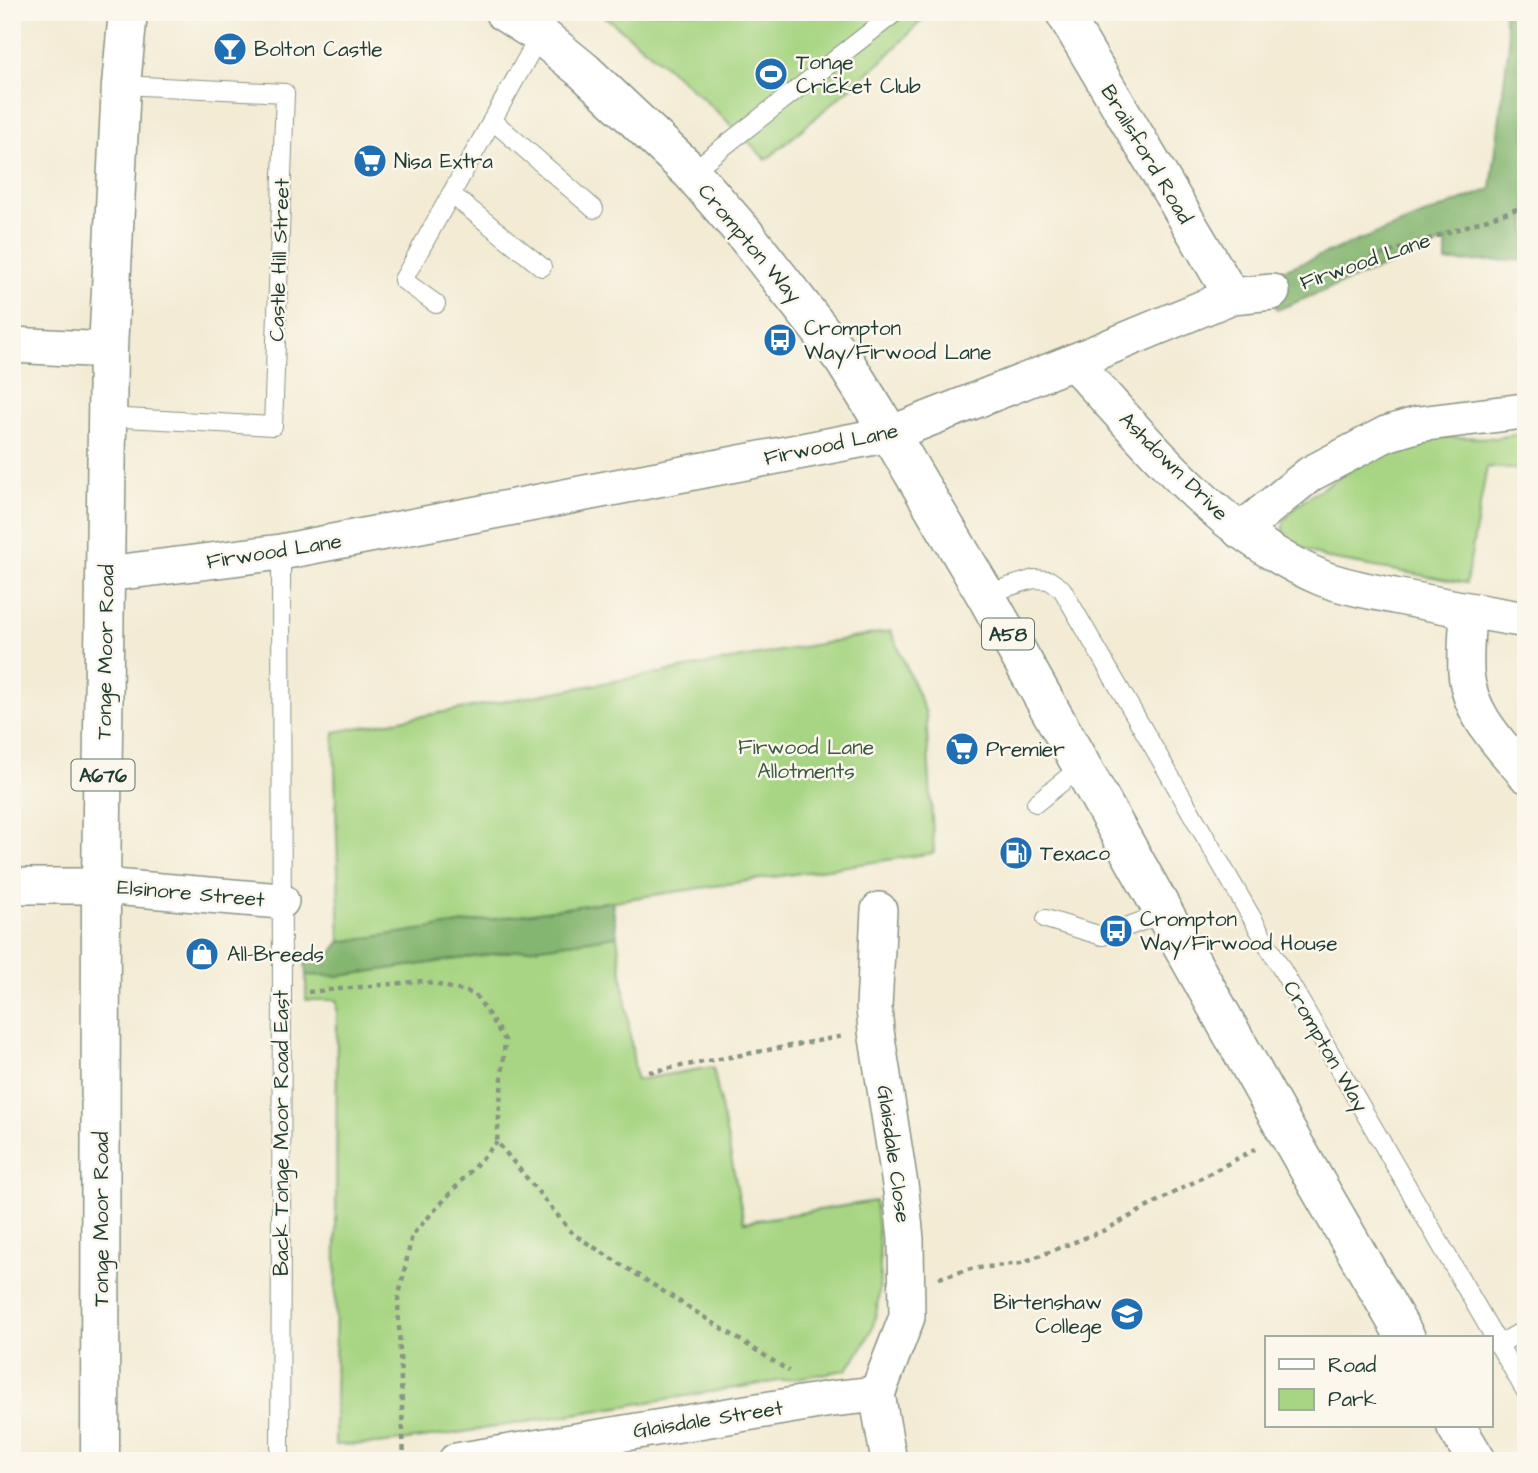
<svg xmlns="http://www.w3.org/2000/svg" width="1538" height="1473" font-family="'Architects Daughter',sans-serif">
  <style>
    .green { fill: #a7d583; stroke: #63895c; stroke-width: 2 }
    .forest { fill: #85b671; stroke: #527a52; stroke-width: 2 }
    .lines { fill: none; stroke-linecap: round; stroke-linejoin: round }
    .service-casing { stroke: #899484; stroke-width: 20 }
    .minor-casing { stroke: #899484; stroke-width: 38 }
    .primary-casing { stroke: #899484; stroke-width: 41 }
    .trunk-casing { stroke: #899484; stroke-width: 41 }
    .path { stroke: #899484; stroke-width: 4.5; stroke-dasharray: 5 5; stroke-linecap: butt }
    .service { stroke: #fff; stroke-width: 18 }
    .minor { stroke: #fff; stroke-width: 35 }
    .primary { stroke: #fff; stroke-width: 38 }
    .trunk { stroke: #fff; stroke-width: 38 }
    .labels { text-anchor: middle; stroke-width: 5; stroke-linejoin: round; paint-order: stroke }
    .shield { fill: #fbf7ec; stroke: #61756b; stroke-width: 2 }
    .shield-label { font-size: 19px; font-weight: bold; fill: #1f3d34 }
    .poi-label { font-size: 21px; fill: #1f3d34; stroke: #fbf7ec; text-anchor: start }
    .street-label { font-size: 21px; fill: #1f3d34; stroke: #fbf7ec }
    .park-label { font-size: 21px; fill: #3a5b44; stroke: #fbf7ec }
  </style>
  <rect width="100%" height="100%" fill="#fbf7ec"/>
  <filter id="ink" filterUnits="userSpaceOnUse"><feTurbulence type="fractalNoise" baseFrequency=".0143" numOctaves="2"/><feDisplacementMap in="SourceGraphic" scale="14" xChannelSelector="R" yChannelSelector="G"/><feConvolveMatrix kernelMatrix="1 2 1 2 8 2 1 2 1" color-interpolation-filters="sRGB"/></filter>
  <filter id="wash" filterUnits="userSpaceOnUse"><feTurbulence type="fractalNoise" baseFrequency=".00686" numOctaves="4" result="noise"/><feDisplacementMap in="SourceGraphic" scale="28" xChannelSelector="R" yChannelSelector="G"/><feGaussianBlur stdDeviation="1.57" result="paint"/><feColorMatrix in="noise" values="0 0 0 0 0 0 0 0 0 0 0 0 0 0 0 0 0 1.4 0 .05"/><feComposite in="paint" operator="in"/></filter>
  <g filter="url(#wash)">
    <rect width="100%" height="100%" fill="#f3ebd4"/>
    <g class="green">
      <path d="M599,12H930L883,60L766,160C715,106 658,58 599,12Z"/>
      <polygon points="1520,434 1526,434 1526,470 1487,467 1466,583 1324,558 1299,546 1288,538 1283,533 1284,520 1301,502 1389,444 1439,437 1495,438"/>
      <polygon points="891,631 926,713 934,853 340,942 334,732"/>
      <path d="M617,936L636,1080L713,1067L744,1222L875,1201C879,1239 884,1280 875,1319C871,1336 857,1357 846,1370L445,1435L377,1444L335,1445L337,1000H306V975L339,976Z"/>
    </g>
    <g class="forest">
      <polygon points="1503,12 1526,12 1526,260 1446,262 1446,241 1277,310 1265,277 1491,189 1509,42"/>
      <polygon points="612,901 617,936 339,976 306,975 305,959 328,958 340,942"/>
    </g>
  </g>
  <g filter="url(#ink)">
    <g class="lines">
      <defs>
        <g id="service">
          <polyline points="492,120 594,209"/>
          <polyline points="691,172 896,12"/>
          <polyline points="451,194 542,267"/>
          <polyline points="436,304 403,280 540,35"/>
          <polyline points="107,417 273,426 285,93 121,85"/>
          <polyline points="985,594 1034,579 1049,580 1062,589 1526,1392"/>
          <polyline points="1036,803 1082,766"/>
          <polyline points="1046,919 1102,936 1164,913"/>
          <polyline points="1498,1345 1526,1329"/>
          <polyline points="280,1461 282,994 281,552"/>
        </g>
        <g id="minor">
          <polyline points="1063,12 1232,296"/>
          <polyline points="12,345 108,350"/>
          <path d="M1073,362C1148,442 1218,535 1322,578C1344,587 1370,591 1394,596C1438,605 1482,613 1526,620"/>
          <polyline points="1240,531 1310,474 1386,434 1419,424 1524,411"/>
          <polyline points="106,574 281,552 890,434 1073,362 1232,296 1272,292"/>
          <path d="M1468,611C1467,631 1465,652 1466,672C1469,714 1500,744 1526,775"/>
          <polyline points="12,886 101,886 281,901"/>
          <polyline points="877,1394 907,1317 906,1239 901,1191 876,1031 874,1007 879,910"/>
          <polyline points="877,1394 889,1461"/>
          <polyline points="456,1461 831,1399 877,1394"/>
        </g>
        <polyline id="primary" points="100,1461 101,886 108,350 121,85 128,12"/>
        <g id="trunk">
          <polyline points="504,12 540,35 584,71 691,172 744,233 843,359 890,434 985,594 1287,1132 1406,1338"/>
          <polyline points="1456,1426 1477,1461"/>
        </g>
      </defs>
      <use href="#service" class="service-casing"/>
      <use href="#minor" class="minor-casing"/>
      <use href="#primary" class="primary-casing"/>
      <use href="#trunk" class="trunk-casing"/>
      <g class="path">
        <polyline points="1304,281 1526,206"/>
        <polyline points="308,992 423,981 475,994 505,1040 497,1142 573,1234 789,1371"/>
        <polyline points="649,1072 844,1036"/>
        <polyline points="939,1278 971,1269 1021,1263 1105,1230 1255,1149"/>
        <polyline points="404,1461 398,1300 412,1235 497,1142"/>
      </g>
      <use href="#service" class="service"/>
      <use href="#minor" class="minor"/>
      <use href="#primary" class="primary"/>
      <use href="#trunk" class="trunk"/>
    </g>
  </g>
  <defs>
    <symbol id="bar-disc" viewBox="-11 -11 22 22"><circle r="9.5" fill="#1f6fb2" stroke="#fbf7ec"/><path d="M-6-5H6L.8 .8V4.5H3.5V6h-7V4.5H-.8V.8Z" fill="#fff"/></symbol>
    <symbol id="stadium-disc" viewBox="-11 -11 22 22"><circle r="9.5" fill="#1f6fb2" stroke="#fbf7ec"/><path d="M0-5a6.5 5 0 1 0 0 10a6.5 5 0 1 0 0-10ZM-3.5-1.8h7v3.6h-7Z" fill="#fff"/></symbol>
    <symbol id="supermarket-disc" viewBox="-11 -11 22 22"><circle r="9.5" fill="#1f6fb2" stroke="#fbf7ec"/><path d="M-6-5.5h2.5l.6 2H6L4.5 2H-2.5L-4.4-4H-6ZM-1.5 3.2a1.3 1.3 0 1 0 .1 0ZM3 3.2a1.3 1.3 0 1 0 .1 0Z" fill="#fff"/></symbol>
    <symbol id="bus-disc" viewBox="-11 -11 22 22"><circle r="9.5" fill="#1f6fb2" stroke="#fbf7ec"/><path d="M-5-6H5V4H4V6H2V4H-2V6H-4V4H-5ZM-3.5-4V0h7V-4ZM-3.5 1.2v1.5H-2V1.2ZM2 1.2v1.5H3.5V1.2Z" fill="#fff"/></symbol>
    <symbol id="fuel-disc" viewBox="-11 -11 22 22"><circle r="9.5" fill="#1f6fb2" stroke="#fbf7ec"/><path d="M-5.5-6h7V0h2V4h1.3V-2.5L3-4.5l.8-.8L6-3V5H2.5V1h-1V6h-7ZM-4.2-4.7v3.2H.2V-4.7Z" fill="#fff"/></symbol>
    <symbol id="shop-disc" viewBox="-11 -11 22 22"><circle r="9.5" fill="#1f6fb2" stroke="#fbf7ec"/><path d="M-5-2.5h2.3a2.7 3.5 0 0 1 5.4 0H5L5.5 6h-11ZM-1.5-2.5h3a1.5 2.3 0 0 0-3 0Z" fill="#fff"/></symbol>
    <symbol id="university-disc" viewBox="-11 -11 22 22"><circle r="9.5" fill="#1f6fb2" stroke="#fbf7ec"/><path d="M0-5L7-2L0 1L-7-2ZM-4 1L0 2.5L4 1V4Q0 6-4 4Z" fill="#fff"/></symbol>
  </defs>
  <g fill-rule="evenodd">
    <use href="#bar-disc" x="211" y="30" width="38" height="38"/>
    <use href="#stadium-disc" x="752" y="55" width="38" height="38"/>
    <use href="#supermarket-disc" x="351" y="142" width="38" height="38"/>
    <use href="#bus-disc" x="761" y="321" width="38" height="38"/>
    <use href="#supermarket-disc" x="943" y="730" width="38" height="38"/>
    <use href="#fuel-disc" x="997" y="834" width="38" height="38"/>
    <use href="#bus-disc" x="1097" y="912" width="38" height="38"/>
    <use href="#shop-disc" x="183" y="935" width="38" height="38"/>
    <use href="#university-disc" x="1108" y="1295" width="38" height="38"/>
  </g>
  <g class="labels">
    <g class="shield">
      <rect x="982" y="618.5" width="52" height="31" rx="5"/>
      <rect x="71.5" y="759.5" width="63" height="31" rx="5"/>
    </g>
    <g class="shield-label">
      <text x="1008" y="641">A58</text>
      <text x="103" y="782">A676</text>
    </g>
    <g class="poi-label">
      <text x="254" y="56">Bolton Castle</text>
      <text x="796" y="69">Tonge<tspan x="796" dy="24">Cricket Club</tspan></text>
      <text x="394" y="168">Nisa Extra</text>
      <text x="804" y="335">Crompton<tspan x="804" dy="24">Way/Firwood Lane</tspan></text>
      <text x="986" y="756">Premier</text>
      <text x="1040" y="860">Texaco</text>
      <text x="1140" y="926">Crompton<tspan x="1140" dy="24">Way/Firwood House</tspan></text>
      <text x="227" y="961">All-Breeds</text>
      <text x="1102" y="1309" text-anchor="end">Birtenshaw<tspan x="1102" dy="24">College</tspan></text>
    </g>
    <g class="street-label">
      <text transform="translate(1147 154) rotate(59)" y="7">Brailsford Road</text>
      <text transform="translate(750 243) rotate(50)" y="7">Crompton Way</text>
      <text transform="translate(279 260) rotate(-88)" y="7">Castle Hill Street</text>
      <text transform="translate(1365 261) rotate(-19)" y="7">Firwood Lane</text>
      <text transform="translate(831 444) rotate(-12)" y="7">Firwood Lane</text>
      <text transform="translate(1174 466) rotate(45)" y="7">Ashdown Drive</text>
      <text transform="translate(274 551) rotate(-9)" y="7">Firwood Lane</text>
      <text transform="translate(105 652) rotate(-89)" y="7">Tonge Moor Road</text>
      <text transform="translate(191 893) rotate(5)" y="7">Elsinore Street</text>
      <text transform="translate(1326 1046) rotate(60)" y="7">Crompton Way</text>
      <text transform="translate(281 1133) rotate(-90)" y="7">Back Tonge Moor Road East</text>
      <text transform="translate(894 1154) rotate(82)" y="7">Glaisdale Close</text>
      <text transform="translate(101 1219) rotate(-90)" y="7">Tonge Moor Road</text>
      <text transform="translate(708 1419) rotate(-9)" y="7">Glaisdale Street</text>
    </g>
    <g class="park-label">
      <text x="806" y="754">Firwood Lane<tspan x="806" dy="24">Allotments</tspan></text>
    </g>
  </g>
  <rect width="1538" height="1473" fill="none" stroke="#fbf7ec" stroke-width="42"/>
  <rect x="1265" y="1336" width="228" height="91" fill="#fbf7ec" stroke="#a3ada2" stroke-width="2"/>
  <rect x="1279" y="1359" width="35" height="10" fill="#ffffff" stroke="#a3ada2" stroke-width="2"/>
  <text x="1328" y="1372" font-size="21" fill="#1f3d34">Road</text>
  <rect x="1279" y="1389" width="35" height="21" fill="#a7d583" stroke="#a3ada2" stroke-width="2"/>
  <text x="1328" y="1406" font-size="21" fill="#1f3d34">Park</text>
</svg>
